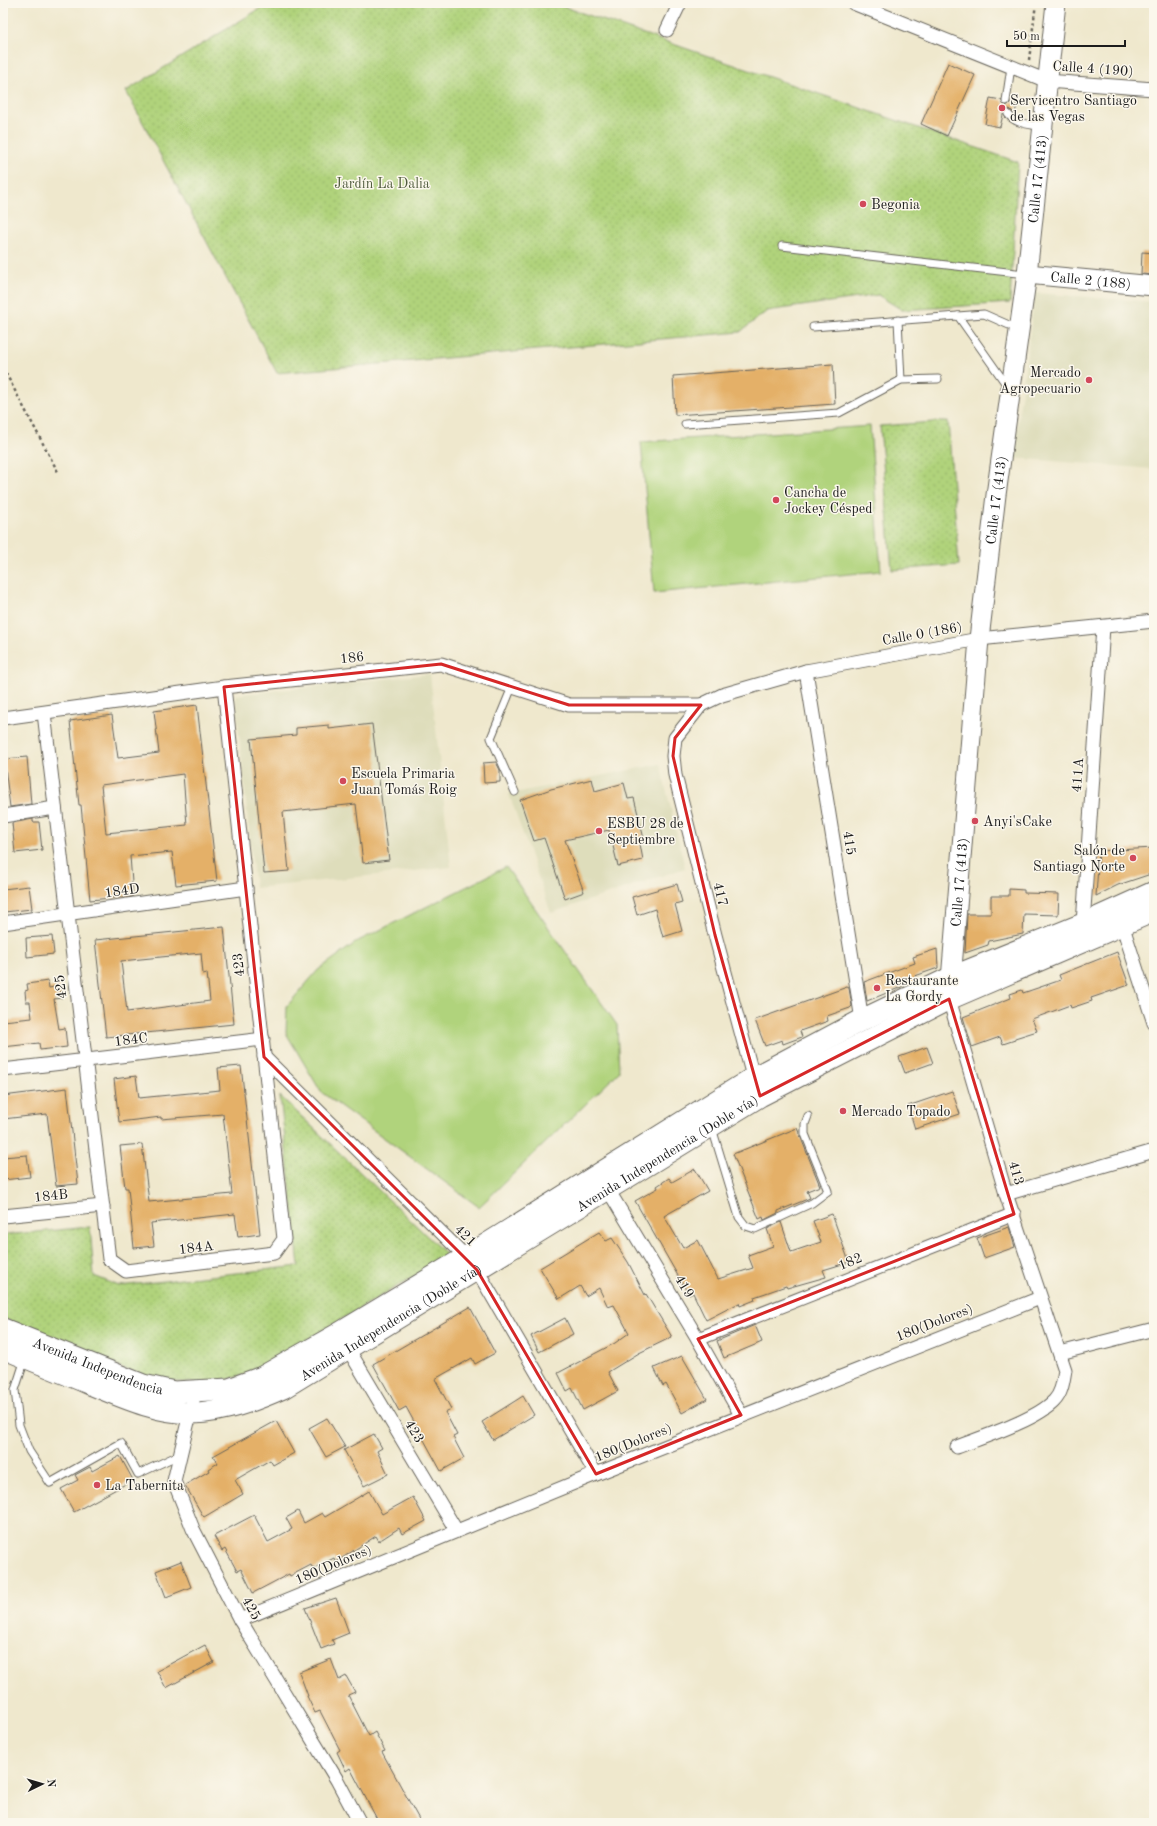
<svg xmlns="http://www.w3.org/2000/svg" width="1157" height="1826" font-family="'Old Standard TT',serif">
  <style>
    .built { fill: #deddbb }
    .green { fill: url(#green-dots); stroke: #66784c }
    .pitch { fill: #b0d37c; stroke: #66784c }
    .building { fill: #e4b068; fill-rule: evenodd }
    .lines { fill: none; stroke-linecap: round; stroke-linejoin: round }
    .service-casing { stroke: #66635a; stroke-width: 9 }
    .minor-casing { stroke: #66635a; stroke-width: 15 }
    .secondary-casing { stroke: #66635a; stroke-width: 21 }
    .primary-casing { stroke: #66635a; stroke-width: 23 }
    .path { stroke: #66635a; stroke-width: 2.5; stroke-dasharray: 3 3; stroke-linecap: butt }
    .service { stroke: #fff; stroke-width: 7 }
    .minor { stroke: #fff; stroke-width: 13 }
    .secondary { stroke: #fff; stroke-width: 19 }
    .primary { stroke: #fff; stroke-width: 21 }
    .marked { fill: none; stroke: #d62828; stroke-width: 3; stroke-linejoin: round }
    .poi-dot { fill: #d1495b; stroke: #fbf7ec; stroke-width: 1.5 }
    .labels { text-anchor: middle; stroke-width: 3; stroke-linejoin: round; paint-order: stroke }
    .street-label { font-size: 14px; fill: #1c1c1c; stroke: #fbf7ec }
    .poi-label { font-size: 14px; fill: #1c1c1c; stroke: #fbf7ec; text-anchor: start }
    .park-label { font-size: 14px; fill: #505c3e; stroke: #fbf7ec }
  </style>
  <defs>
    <pattern id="green-dots" width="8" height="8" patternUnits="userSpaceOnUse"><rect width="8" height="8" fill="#b0d37c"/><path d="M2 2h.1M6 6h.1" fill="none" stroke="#97b56b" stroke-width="1.8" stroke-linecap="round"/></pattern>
  </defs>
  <rect width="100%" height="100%" fill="#fbf7ec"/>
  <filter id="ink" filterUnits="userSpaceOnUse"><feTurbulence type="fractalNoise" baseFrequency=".025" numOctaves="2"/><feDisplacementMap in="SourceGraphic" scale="8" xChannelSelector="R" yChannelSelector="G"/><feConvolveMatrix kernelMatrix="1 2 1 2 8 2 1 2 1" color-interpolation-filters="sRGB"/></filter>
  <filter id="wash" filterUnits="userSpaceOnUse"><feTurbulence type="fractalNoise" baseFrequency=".012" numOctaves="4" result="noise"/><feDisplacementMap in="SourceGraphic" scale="16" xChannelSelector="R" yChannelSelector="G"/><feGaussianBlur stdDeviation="0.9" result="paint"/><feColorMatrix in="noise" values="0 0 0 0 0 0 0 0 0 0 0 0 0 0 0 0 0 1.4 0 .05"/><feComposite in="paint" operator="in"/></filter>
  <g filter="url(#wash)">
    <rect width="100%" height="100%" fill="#efe8cd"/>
    <g class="built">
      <polygon points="1035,293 1154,302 1154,469 1013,458"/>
      <polygon points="430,674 451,867 255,888 235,695"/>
      <polygon points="660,764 685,868 551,913 509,794"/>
    </g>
    <g class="green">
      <polygon points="269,3 553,3 1018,162 1010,303 902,310 878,295 767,311 740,332 277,373 126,91"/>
      <polygon points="948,421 959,565 892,570 880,426"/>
      <polygon points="280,1096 448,1256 251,1373 211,1384 151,1380 3,1318 3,1235 90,1227 94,1276 119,1286 299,1266"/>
    </g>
    <g class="pitch">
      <polygon points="870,426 881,571 654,593 641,442"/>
      <polygon points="506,867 617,1025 619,1072 479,1207 321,1092 286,1033 287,1006 318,970 358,941"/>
    </g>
    <g id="blocks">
      <g class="building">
        <polygon points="948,63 975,75 947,136 921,124"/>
        <polygon points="990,98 1001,100 1005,106 1008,105 1011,102 1017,104 1015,114 1010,109 1004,111 1000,127 985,124"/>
        <polygon points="1142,252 1154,253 1154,275 1141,274"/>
        <polygon points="833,364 835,404 675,415 673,376"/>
        <path d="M197,705L217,881L176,885L172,852L130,856L133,896L90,900L81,805H79L70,721L112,715L118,758L159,753L154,711ZM183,774L187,825L106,833L101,785Z"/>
        <polygon points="372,724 389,860 363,863 356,804 283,812 289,871 264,873 251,739 296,735 296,728 329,725 329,729"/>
        <polygon points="27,757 31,804 10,807 4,759"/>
        <polygon points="496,762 500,770 500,782 484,783 483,763"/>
        <polygon points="592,779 595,791 624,783 628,799 634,798 645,843 640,844 643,860 618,866 609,830 565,840 584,892 565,899 544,838 534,841 520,800 551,789"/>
        <polygon points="33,819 33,822 39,822 42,850 15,853 12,823"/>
        <polygon points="1154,848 1154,873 1118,885 1096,896 1099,851"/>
        <polygon points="677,884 682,902 675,904 682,931 663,937 655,909 637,915 632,897"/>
        <polygon points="29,886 32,909 4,912 3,889"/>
        <polygon points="1009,889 1024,890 1024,893 1059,894 1058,915 1024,914 1023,934 989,941 988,945 965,953 967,914 991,914 991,896 1009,896"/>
        <path d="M224,927L234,1024L106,1037L95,940ZM201,953L203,974L207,973L210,1001L127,1012L121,961Z"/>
        <polygon points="52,936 54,954 27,957 26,938"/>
        <polygon points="937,949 938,968 915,976 916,981 867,1001 864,982 915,963 913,957"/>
        <polygon points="1117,952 1129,985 1091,998 1092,1001 1071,1008 1070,1005 1032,1019 1037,1031 1015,1038 1015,1040 1003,1044 1000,1037 972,1047 963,1017 1011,998 1010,994 1022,990 1023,993 1061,980 1059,975"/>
        <polygon points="48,981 49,988 60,986 62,998 54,999 59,1029 65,1028 67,1047 40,1050 39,1043 3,1047 3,1021 32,1018 30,1002 26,1002 25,991 28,990 27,984"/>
        <polygon points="847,987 849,988 852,1006 850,1008 827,1016 828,1021 800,1031 802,1037 783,1044 782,1040 765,1046 755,1020"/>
        <polygon points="927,1047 933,1063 905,1073 899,1057"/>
        <polygon points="241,1066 260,1234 238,1237 235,1214 151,1223 154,1246 134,1248 128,1188 125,1188 120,1146 142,1144 149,1202 232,1194 223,1114 161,1119 161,1117 119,1122 114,1079 136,1076 139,1098 220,1090 218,1068"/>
        <polygon points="67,1088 78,1184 56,1186 47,1114 3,1119 3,1096"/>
        <polygon points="952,1091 960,1114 915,1129 908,1106"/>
        <polygon points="797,1128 820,1186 807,1191 810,1198 778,1211 778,1213 764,1220 763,1217 759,1219 733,1154"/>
        <polygon points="27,1155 30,1177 3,1180 3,1157"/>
        <polygon points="695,1169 708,1191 664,1216 683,1248 698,1240 718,1279 753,1268 748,1255 773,1246 767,1229 781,1222 791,1252 821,1242 813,1221 832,1214 849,1262 823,1270 826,1277 787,1288 786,1286 754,1297 755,1300 740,1306 739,1303 706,1320 693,1293 689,1295 635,1201 658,1188 657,1186 669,1178 672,1182"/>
        <polygon points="1009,1227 1015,1247 984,1258 977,1238"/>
        <polygon points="599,1232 606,1241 612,1238 628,1262 645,1295 646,1294 672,1337 639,1353 608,1372 618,1391 583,1410 572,1388 567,1391 558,1373 615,1343 629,1333 614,1305 608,1307 599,1288 586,1296 580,1286 559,1299 540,1268"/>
        <polygon points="470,1307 495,1353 475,1364 472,1358 435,1379 451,1409 445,1412 457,1435 453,1437 464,1458 441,1471 406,1407 399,1411 373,1364"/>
        <polygon points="565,1318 573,1334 539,1352 531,1336"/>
        <polygon points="755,1325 762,1342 724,1358 717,1341"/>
        <polygon points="682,1356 707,1399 682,1413 666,1384 663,1386 654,1368"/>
        <polygon points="523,1396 534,1415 493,1440 482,1422"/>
        <polygon points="327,1418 345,1447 326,1457 309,1428"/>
        <polygon points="276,1421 294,1453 273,1465 270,1460 235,1480 243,1494 204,1517 203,1516 185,1485 209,1471 208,1469 218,1463 213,1456"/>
        <polygon points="374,1434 382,1448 377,1451 388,1474 364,1486 344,1450"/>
        <polygon points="120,1456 133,1480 74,1512 61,1489 78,1480 75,1475 90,1467 92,1471"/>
        <polygon points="369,1491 382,1514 413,1497 426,1521 402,1534 399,1528 379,1541 376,1536 336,1562 334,1558 313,1569 311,1565 290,1576 289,1574 253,1593 241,1569 237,1571 225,1549 222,1551 214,1536 254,1515 268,1542 292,1529 286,1518 298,1511 304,1523 322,1513 325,1517"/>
        <polygon points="181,1561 191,1587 166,1597 156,1571"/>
        <polygon points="336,1598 349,1633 332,1640 334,1644 321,1649 305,1608"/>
        <polygon points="205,1645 214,1662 166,1688 157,1671"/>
        <polygon points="331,1659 339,1680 346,1676 355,1692 348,1695 369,1736 375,1732 385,1751 382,1752 421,1823 379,1823 350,1768 346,1771 337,1752 340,1750 320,1711 315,1713 307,1696 308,1696 299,1672"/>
      </g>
    </g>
  </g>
  <g filter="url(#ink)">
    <use href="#blocks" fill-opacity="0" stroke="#66635a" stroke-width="1"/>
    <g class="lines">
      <defs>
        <g id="service">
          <polyline points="1006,101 1011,67"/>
          <path d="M1008,114C1016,125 1031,124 1043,127"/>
          <polyline points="782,246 1026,274"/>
          <polyline points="958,316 1008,387"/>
          <polyline points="898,320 901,380"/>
          <polyline points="813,327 984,314 1018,329"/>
          <polyline points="685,424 839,413 901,380 938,379"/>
          <polyline points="512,687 491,738 515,792"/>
          <polyline points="712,1128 739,1217 746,1226 755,1229 812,1203 828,1191 805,1134 805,1124 808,1116"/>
          <polyline points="25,1359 15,1390 19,1425 29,1451 50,1483 121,1443 138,1474 181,1454"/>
        </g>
        <g id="minor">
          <polyline points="853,3 1047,81 1154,89"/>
          <polyline points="667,30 680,3"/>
          <polyline points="806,671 862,1020"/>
          <polyline points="701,705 675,738 673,756 675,775 715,935 755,1084"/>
          <polyline points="44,713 109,1259 126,1271 274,1253 284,1239 224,687"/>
          <polyline points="3,718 224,687 441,664 569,705 701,705 722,695 806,671 979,639 1154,621"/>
          <polyline points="3,816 55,808"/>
          <polyline points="1120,918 1154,1023"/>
          <polyline points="3,923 246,888"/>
          <polyline points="1083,924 1103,627"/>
          <path d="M949,999L1006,1194L1065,1370C1063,1381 1062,1393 1054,1401C1036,1420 983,1437 957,1447"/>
          <polyline points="264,1057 466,1257 477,1270 596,1474"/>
          <polyline points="3,1070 263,1039"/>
          <polyline points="604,1183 698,1339 741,1415"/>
          <polyline points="1006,1194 1154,1151"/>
          <polyline points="3,1216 103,1206"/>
          <polyline points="698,1339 1014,1214"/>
          <polyline points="347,1347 456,1530"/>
          <polyline points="1060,1353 1154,1329"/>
          <polyline points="195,1392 174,1481 193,1529 240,1620 337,1780 360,1823"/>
          <polyline points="240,1620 596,1474 1040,1298"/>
        </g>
        <g id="secondary">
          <path id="s1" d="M1027,274L1154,286"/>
          <path id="s2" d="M950,992L979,639L996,495L1027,274L1056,3"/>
        </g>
        <g id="primary">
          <path id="s3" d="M3,1329L143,1385L174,1392L229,1389L262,1377L338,1334L466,1257L753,1078L862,1020L952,977L1083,924L1154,892"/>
          <path id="s4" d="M3,1348C31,1360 59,1371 88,1383C120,1396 156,1413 193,1413C224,1412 254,1401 283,1388L760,1096L949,999L1154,911"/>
        </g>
      </defs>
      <use href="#service" class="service-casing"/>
      <use href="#minor" class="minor-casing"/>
      <use href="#secondary" class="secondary-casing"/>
      <use href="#primary" class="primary-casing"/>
      <g class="path">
        <polyline points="1029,60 1036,3"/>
        <polyline points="3,368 58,472"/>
      </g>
      <use href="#service" class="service"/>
      <use href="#minor" class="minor"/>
      <use href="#secondary" class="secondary"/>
      <use href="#primary" class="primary"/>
    </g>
  </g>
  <path class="marked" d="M441,664L569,705H701L675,738L673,756L715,935L760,1096L949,999L1014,1214L698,1339L741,1415L596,1474L477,1270L264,1057L224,687Z"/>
  <g class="poi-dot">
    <circle cx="1002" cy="108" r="4"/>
    <circle cx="863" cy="204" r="4"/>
    <circle cx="1089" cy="380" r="4"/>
    <circle cx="776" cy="500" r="4"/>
    <circle cx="343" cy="781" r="4"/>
    <circle cx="975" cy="821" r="4"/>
    <circle cx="599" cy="831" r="4"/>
    <circle cx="1133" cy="858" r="4"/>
    <circle cx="877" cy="988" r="4"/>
    <circle cx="843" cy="1111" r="4"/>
    <circle cx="97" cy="1485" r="4"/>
  </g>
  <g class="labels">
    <g class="street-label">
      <text transform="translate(1093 68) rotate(4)" y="5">Calle 4 (190)</text>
      <text dy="5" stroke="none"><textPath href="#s2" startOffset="818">Calle 17 (413)</textPath></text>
      <text dy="5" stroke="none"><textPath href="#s1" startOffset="64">Calle 2 (188)</textPath></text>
      <text dy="5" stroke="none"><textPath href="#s2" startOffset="494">Calle 17 (413)</textPath></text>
      <text transform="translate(922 633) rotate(-10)" y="5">Calle 0 (186)</text>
      <text transform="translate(352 657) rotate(-6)" y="5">186</text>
      <text transform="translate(1077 775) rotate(-86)" y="5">411A</text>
      <text transform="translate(850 843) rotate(81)" y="5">415</text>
      <text dy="5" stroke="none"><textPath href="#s2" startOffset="110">Calle 17 (413)</textPath></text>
      <text transform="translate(122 890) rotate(-8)" y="5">184D</text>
      <text transform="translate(721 894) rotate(76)" y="5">417</text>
      <text transform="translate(238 965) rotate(-96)" y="5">423</text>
      <text transform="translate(60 987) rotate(-97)" y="5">425</text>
      <text transform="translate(131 1039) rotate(-7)" y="5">184C</text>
      <text dy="5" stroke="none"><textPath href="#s4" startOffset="746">Avenida Independencia (Doble vía)</textPath></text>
      <text transform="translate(1017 1173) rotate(74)" y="5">413</text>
      <text transform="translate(51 1195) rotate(-6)" y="5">184B</text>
      <text transform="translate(466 1235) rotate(44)" y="5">421</text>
      <text transform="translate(196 1247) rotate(-7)" y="5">184A</text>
      <text transform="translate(850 1261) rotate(-22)" y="5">182</text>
      <text transform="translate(685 1286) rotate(59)" y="5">419</text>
      <text dy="5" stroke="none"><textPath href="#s4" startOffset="422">Avenida Independencia (Doble vía)</textPath></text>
      <text transform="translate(934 1322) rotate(-21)" y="5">180(Dolores)</text>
      <text dy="5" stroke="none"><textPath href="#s3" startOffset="102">Avenida Independencia</textPath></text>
      <text transform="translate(415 1431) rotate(59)" y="5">423</text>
      <text transform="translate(633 1442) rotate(-22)" y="5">180(Dolores)</text>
      <text transform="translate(333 1564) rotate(-23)" y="5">180(Dolores)</text>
      <text transform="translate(252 1608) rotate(61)" y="5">425</text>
    </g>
    <g class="poi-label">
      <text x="1010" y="105">Servicentro Santiago<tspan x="1010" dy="16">de las Vegas</tspan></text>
      <text x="871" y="209">Begonia</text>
      <text x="1081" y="377" text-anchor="end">Mercado<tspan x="1081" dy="16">Agropecuario</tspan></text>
      <text x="784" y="497">Cancha de<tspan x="784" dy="16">Jockey Césped</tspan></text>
      <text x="351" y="778">Escuela Primaria<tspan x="351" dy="16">Juan Tomás Roig</tspan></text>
      <text x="983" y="826">Anyi'sCake</text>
      <text x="607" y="828">ESBU 28 de<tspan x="607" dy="16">Septiembre</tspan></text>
      <text x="1125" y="855" text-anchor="end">Salón de<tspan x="1125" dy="16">Santiago Norte</tspan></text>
      <text x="885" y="985">Restaurante<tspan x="885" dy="16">La Gordy</tspan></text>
      <text x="851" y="1116">Mercado Topado</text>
      <text x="105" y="1490">La Tabernita</text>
    </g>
    <g class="park-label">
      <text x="382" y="188">Jardín La Dalia</text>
    </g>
  </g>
  <rect width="1157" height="1826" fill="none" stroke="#fbf7ec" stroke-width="16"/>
  <g transform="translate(42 1784) rotate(85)" stroke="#fbf7ec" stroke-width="3" paint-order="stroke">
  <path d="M0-3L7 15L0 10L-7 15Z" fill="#1c1c1c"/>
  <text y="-6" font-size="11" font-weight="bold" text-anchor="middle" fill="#1c1c1c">N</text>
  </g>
  <path d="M1007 40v6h118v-6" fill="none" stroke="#1c1c1c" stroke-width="2"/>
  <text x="1013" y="40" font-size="12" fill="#1c1c1c" stroke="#fbf7ec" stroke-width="3" paint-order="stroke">50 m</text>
</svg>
